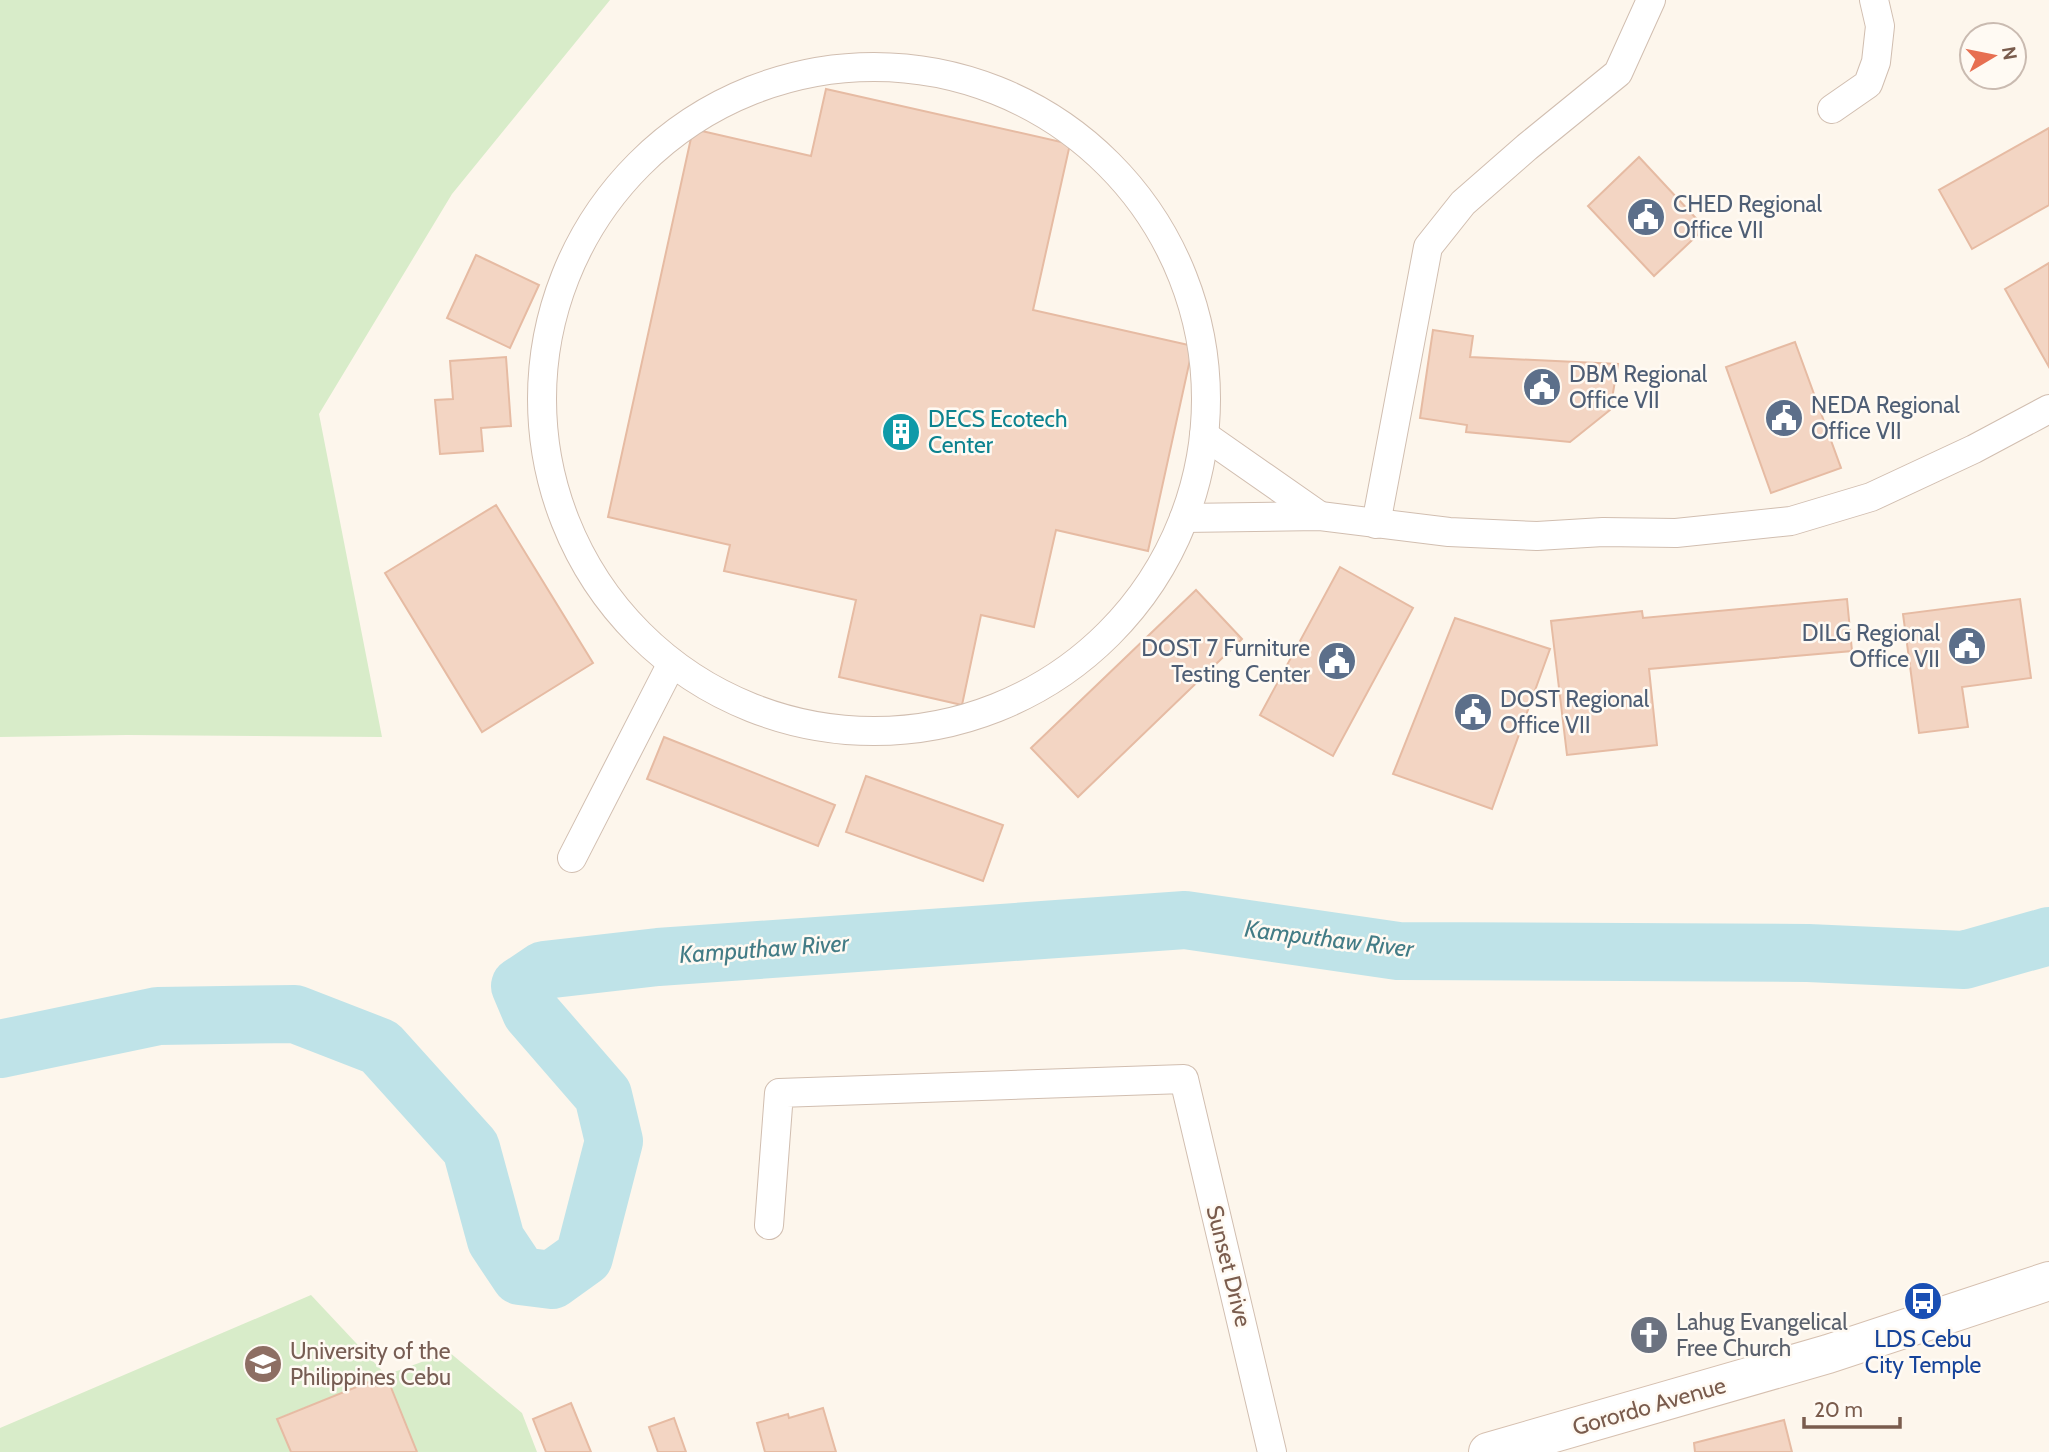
<svg xmlns="http://www.w3.org/2000/svg" width="2049" height="1452" font-family="Cabin,sans-serif">
  <style>
    .green { fill: #d8ecc9 }
    .lines { fill: none; stroke-linecap: round; stroke-linejoin: round }
    .river { stroke: #bfe3e8; stroke-width: 58 }
    .building { fill: #f3d5c3; stroke: #e6bba3; stroke-width: 2 }
    .minor-casing { stroke: #d1beb0; stroke-width: 30 }
    .secondary-casing { stroke: #d6c0b0; stroke-width: 40 }
    .minor { stroke: #fff; stroke-width: 28 }
    .secondary { stroke: #fff; stroke-width: 38 }
    .labels { text-anchor: middle; stroke-width: 5; stroke-linejoin: round; paint-order: stroke }
    .service-label { font-size: 23px; fill: #4e5e75; stroke: #fffaf3; text-anchor: start }
    .culture-label { font-size: 23px; fill: #0d838f; stroke: #fffaf3; text-anchor: start }
    .street-label { font-size: 23px; fill: #7a5c4d; stroke: #fffaf3 }
    .worship-label { font-size: 23px; fill: #5b616d; stroke: #fffaf3; text-anchor: start }
    .transit-label { font-size: 23px; fill: #164399; stroke: #fffaf3 }
    .education-label { font-size: 23px; fill: #785e54; stroke: #fffaf3; text-anchor: start }
    .water-label { font-size: 24px; font-style: italic; fill: #437c86; stroke: #fffaf3 }
  </style>
  <rect width="100%" height="100%" fill="#fdf6ec"/>
  <g class="green">
    <polygon points="0,0 610,0 452,194 319,414 382,737 127,735 0,737"/>
    <polygon points="311,1295 386,1375 449,1352 522,1413 537,1452 417,1452 386,1375 278,1418 291,1452 0,1452 0,1428"/>
  </g>
  <g class="lines">
    <polyline class="river" points="0,1049 158,1016 295,1014 380,1047 471,1148 496,1240 520,1276 552,1280 584,1257 614,1141 603,1095 531,1012 520,986 544,970 658,957 1185,920 1398,951 1808,953 1964,960 2049,936"/>
  </g>
  <g class="building">
    <polygon points="826,89 1070,144 1033,310 1193,346 1148,551 1056,530 1034,627 981,615 962,705 839,677 856,600 724,571 730,545 608,517 693,129 811,156"/>
    <polygon points="2049,128 2049,205 1972,249 1939,190"/>
    <polygon points="1639,157 1705,228 1654,276 1588,206"/>
    <polygon points="476,255 539,285 510,348 447,318"/>
    <polygon points="2049,263 2049,367 2005,289"/>
    <polygon points="1433,330 1473,336 1470,357 1618,364 1610,410 1570,442 1466,432 1467,425 1420,418"/>
    <polygon points="1795,342 1841,468 1771,493 1726,367"/>
    <polygon points="506,357 511,426 481,428 483,451 440,454 435,400 453,399 450,361"/>
    <polygon points="496,505 593,663 482,732 385,573"/>
    <polygon points="1340,567 1413,608 1333,756 1260,715"/>
    <polygon points="1196,590 1242,639 1078,797 1031,748"/>
    <polygon points="1847,599 1852,651 1649,669 1657,745 1567,755 1551,621 1642,611 1643,618"/>
    <polygon points="2020,599 2031,678 1962,687 1968,727 1919,733 1903,614"/>
    <polygon points="1455,618 1550,649 1492,809 1393,774"/>
    <polygon points="664,737 835,805 818,846 647,779"/>
    <polygon points="866,776 1003,825 983,881 846,832"/>
    <polygon points="386,1375 417,1452 291,1452 277,1419"/>
    <polygon points="571,1403 591,1452 546,1452 533,1419"/>
    <polygon points="823,1408 836,1452 765,1452 757,1423 788,1414 789,1418"/>
    <polygon points="674,1418 686,1452 658,1452 649,1427"/>
    <polygon points="1784,1420 1792,1452 1695,1452 1694,1443"/>
  </g>
  <g class="lines">
    <defs>
      <g id="minor">
        <circle cx="874" cy="399" r="332"/>
        <polyline points="1832,109 1868,84 1876,62 1880,26 1874,0"/>
        <polyline points="1204,435 1320,516"/>
        <polyline points="1184,518 1320,516 1449,532 1537,536 1603,532 1676,533 1791,521 1871,497 1974,449 2049,409"/>
        <polyline points="1376,524 1428,247 1463,203 1527,147 1618,73 1651,0"/>
        <polyline points="572,858 672,663"/>
        <polyline points="769,1225 779,1093 1184,1079 1272,1452"/>
      </g>
      <polyline id="secondary" points="1488,1452 1828,1354 2049,1281"/>
    </defs>
    <use href="#minor" class="minor-casing"/>
    <use href="#secondary" class="secondary-casing"/>
    <use href="#minor" class="minor"/>
    <use href="#secondary" class="secondary"/>
  </g>
  <defs>
    <symbol id="civic-disc" viewBox="-11 -11 22 22"><circle r="9.5" fill="#5c6f8a" stroke="#fffaf3"/><path d="M-.6-6.5H3V-4.5H.6V-3L4-1V1h2V6H-6V1h2V-1L-.6-3ZM-1.2 2.5V6h2.4V2.5Z" fill="#fff"/></symbol>
    <symbol id="building-disc" viewBox="-11 -11 22 22"><circle r="9.5" fill="#0f9aa8" stroke="#fffaf3"/><path d="M-4-6H4V6H1V3H-1V6H-4ZM-2.5-4.3h1.7v1.8h-1.7ZM.8-4.3h1.7v1.8H.8ZM-2.5-1h1.7V.8h-1.7ZM.8-1h1.7V.8H.8Z" fill="#fff"/></symbol>
    <symbol id="bus-disc" viewBox="-11 -11 22 22"><circle r="9.5" fill="#1a4fb4" stroke="#fffaf3"/><path d="M-5-6H5V4H4V6H2V4H-2V6H-4V4H-5ZM-3.5-4V0h7V-4ZM-3.5 1.2v1.5H-2V1.2ZM2 1.2v1.5H3.5V1.2Z" fill="#fff"/></symbol>
    <symbol id="church-disc" viewBox="-11 -11 22 22"><circle r="9.5" fill="#6b7280" stroke="#fffaf3"/><path d="M-1.2-6h2.4v3.5h3.3v2.4h-3.3V6h-2.4V-.1h-3.3v-2.4h3.3Z" fill="#fff"/></symbol>
    <symbol id="university-disc" viewBox="-11 -11 22 22"><circle r="9.5" fill="#8d6e63" stroke="#fffaf3"/><path d="M0-5L7-2L0 1L-7-2ZM-4 1L0 2.5L4 1V4Q0 6-4 4Z" fill="#fff"/></symbol>
  </defs>
  <g fill-rule="evenodd">
    <use href="#civic-disc" x="1624" y="195" width="44" height="44"/>
    <use href="#civic-disc" x="1520" y="365" width="44" height="44"/>
    <use href="#civic-disc" x="1762" y="396" width="44" height="44"/>
    <use href="#building-disc" x="879" y="410" width="44" height="44"/>
    <use href="#civic-disc" x="1945" y="624" width="44" height="44"/>
    <use href="#civic-disc" x="1315" y="639" width="44" height="44"/>
    <use href="#civic-disc" x="1451" y="690" width="44" height="44"/>
    <use href="#bus-disc" x="1901" y="1279" width="44" height="44"/>
    <use href="#church-disc" x="1627" y="1313" width="44" height="44"/>
    <use href="#university-disc" x="241" y="1342" width="44" height="44"/>
  </g>
  <g class="labels">
    <g class="service-label">
      <text x="1673" y="212">CHED Regional<tspan x="1673" dy="26">Office VII</tspan></text>
      <text x="1569" y="382">DBM Regional<tspan x="1569" dy="26">Office VII</tspan></text>
      <text x="1811" y="413">NEDA Regional<tspan x="1811" dy="26">Office VII</tspan></text>
      <text x="1940" y="641" text-anchor="end">DILG Regional<tspan x="1940" dy="26">Office VII</tspan></text>
      <text x="1310" y="656" text-anchor="end">DOST 7 Furniture<tspan x="1310" dy="26">Testing Center</tspan></text>
      <text x="1500" y="707">DOST Regional<tspan x="1500" dy="26">Office VII</tspan></text>
    </g>
    <g class="culture-label">
      <text x="928" y="427">DECS Ecotech<tspan x="928" dy="26">Center</tspan></text>
    </g>
    <g class="street-label">
      <text transform="translate(1229 1266) rotate(76)" y="8">Sunset Drive</text>
      <text transform="translate(1649 1406) rotate(-16)" y="8">Gorordo Avenue</text>
    </g>
    <g class="worship-label">
      <text x="1676" y="1330">Lahug Evangelical<tspan x="1676" dy="26">Free Church</tspan></text>
    </g>
    <g class="transit-label">
      <text x="1923" y="1347">LDS Cebu<tspan x="1923" dy="26">City Temple</tspan></text>
    </g>
    <g class="education-label">
      <text x="290" y="1359">University of the<tspan x="290" dy="26">Philippines Cebu</tspan></text>
    </g>
    <g class="water-label">
      <text transform="translate(1329 939) rotate(7)" y="8">Kamputhaw River</text>
      <text transform="translate(764 949) rotate(-4)" y="8">Kamputhaw River</text>
    </g>
  </g>
  <g transform="translate(1993 56) rotate(80)"><circle r="33" fill="#fffaf3" stroke="#cabbb1" stroke-width="2"/>
  <path d="M0-5L12 26L0 18L-12 26Z" fill="#e76f51"/>
  <text y="-10" font-size="19" font-weight="bold" text-anchor="middle" fill="#7a5c4d">N</text>
  </g>
  <path d="M1804 1417v10h96v-10" fill="none" stroke="#7a5c4d" stroke-width="3.5"/>
  <text x="1814" y="1417" font-size="21" fill="#7a5c4d" stroke="#fffaf3" stroke-width="5" paint-order="stroke">20 m</text>
</svg>
